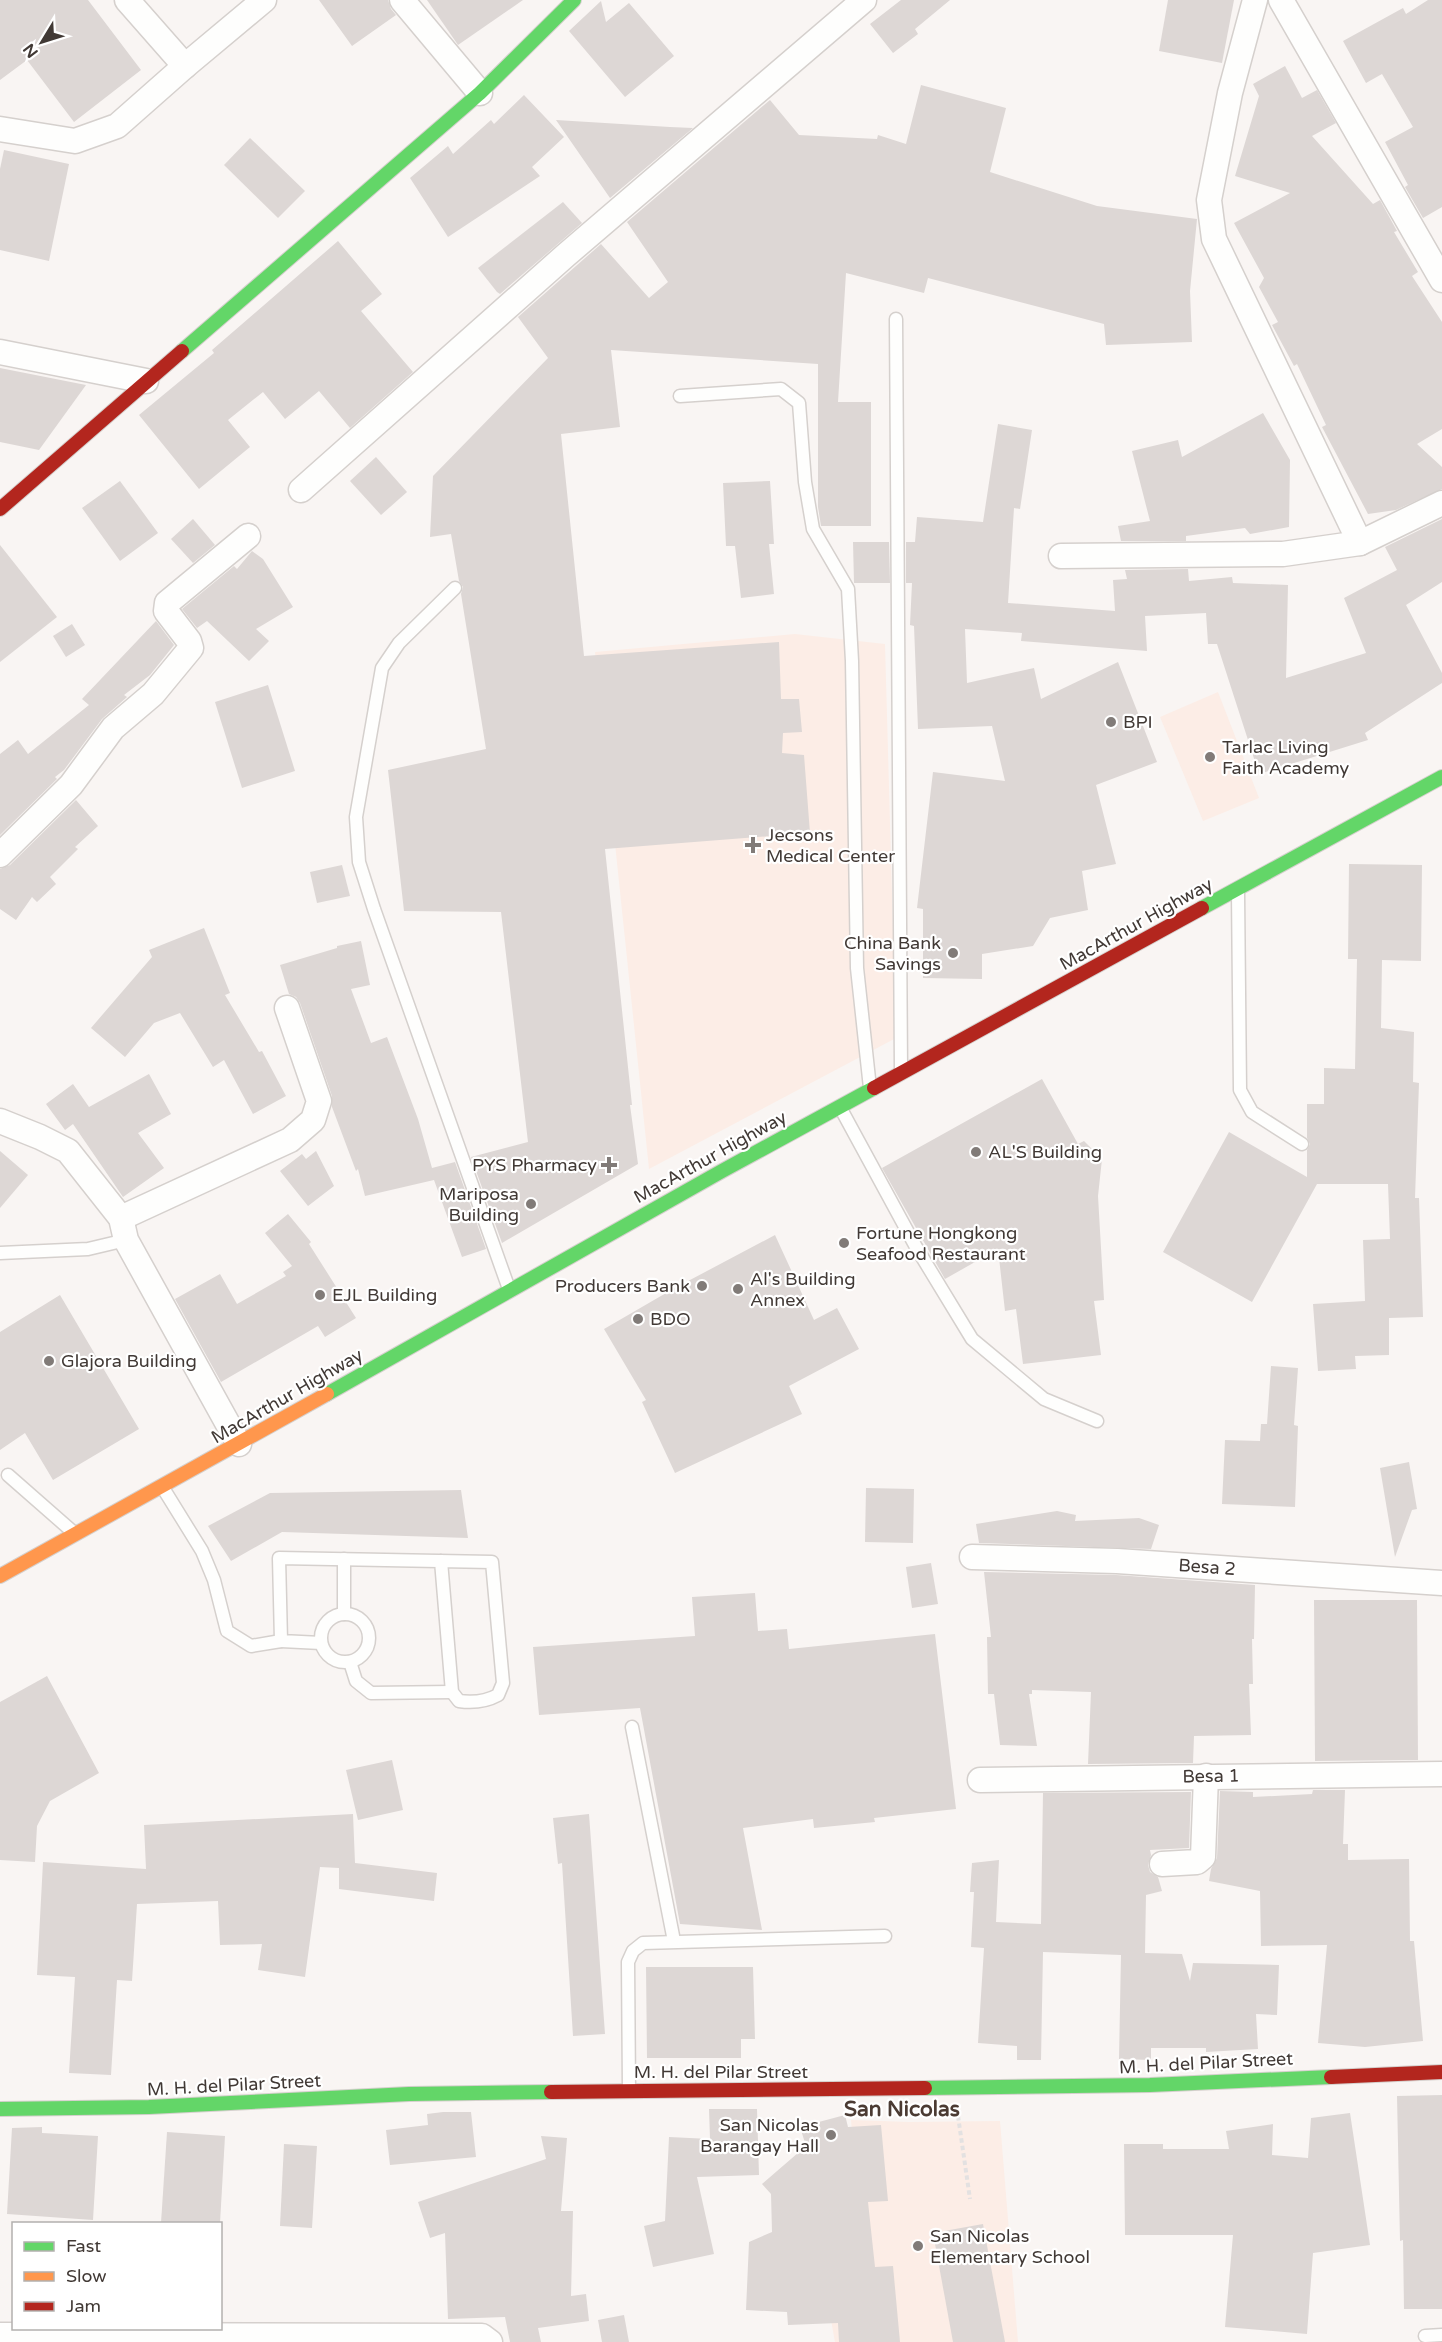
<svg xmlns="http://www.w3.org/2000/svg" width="1442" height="2342" font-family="'Varela Round',sans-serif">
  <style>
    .built { fill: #fcede6 }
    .building { fill: #ddd7d5 }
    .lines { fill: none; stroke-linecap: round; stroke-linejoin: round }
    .lane-casing { stroke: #d5d0cd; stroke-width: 15 }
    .street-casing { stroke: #d5d0cd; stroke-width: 27 }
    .fast-casing { stroke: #d5d0cd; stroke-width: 16 }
    .slow-casing { stroke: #d5d0cd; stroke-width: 16 }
    .jam-casing { stroke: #d5d0cd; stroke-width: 16 }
    .path { stroke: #e3e1e1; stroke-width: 4; stroke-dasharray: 4.5 3; stroke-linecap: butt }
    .lane { stroke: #fefefd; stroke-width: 12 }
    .street { stroke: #fefefd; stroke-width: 24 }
    .fast { stroke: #63d668; stroke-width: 14 }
    .slow { stroke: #ff974d; stroke-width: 14 }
    .jam { stroke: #b3261e; stroke-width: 14 }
    .poi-dot { fill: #817b78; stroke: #fff; stroke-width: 2 }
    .labels { text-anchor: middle; stroke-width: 4.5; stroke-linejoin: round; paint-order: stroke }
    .poi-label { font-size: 18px; fill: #413935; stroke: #fff; text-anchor: start }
    .street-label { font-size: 18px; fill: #413935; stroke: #fff }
    .quarter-label { font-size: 21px; font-weight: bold; fill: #4b3b33; stroke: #fff }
  </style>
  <rect width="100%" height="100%" fill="#f9f5f3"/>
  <g class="built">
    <polygon points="795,634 885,644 896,1038 649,1169 595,652"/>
    <polygon points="1218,692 1259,798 1203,821 1160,717"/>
    <polygon points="851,2120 909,2122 1000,2121 1018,2342 835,2342 826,2292 858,2200"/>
  </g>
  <g class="building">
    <polygon points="0,0 88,0 141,70 74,122 27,60 0,80"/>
    <polygon points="319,0 388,0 391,9 396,15 352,46"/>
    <polygon points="427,0 523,0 458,45"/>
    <polygon points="901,0 950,0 915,29 918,34 893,53 870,24"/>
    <polygon points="1168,0 1234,0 1222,63 1159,51"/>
    <polygon points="1428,0 1442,0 1442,207 1423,218 1405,187 1408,185 1385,142 1413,127 1382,74 1366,83 1343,41 1403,8 1406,14"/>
    <polygon points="601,1 606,22 629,3 674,56 625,97 569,31"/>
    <polygon points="1285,66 1302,98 1317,90 1336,123 1312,136 1373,204 1380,200 1397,231 1394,232 1418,272 1412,276 1442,322 1442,429 1417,444 1442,467 1442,489 1396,510 1368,514 1322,427 1326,425 1297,364 1294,366 1272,325 1278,322 1259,287 1264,278 1234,223 1290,193 1235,176 1259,96 1253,84"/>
    <polygon points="921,85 1006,108 990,172 1097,206 1197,219 1190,291 1192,342 1106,345 1104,324 928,278 924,293 846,273 838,402 871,402 871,526 821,526 818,507 818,364 611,350 620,427 561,434 584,656 779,642 781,699 799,699 802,732 783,733 782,753 804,755 810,833 605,849 632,1105 630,1105 638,1164 502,1243 471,1157 528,1142 501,912 404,911 388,770 486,749 461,594 463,587 459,581 451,534 430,537 433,476 548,358 518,317 601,244 649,298 668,282 627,222 770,100 799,135 877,139 878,135 906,144"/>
    <polygon points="524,95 564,137 532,167 540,176 448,237 410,178 448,146 453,154 491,120 494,124"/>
    <polygon points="556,120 670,127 693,128 610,198"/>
    <polygon points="250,138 305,191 278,218 224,165"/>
    <polygon points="4,150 69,164 49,261 0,250 0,169"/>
    <polygon points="563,202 582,223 500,294 497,292 478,268"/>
    <polygon points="338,241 382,294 361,311 413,372 350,428 319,391 285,419 263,392 228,420 250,447 199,489 139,415 214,353 212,350"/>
    <polygon points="0,368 86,385 39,450 0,442"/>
    <polygon points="1263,413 1290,460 1289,527 1250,534 1245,528 1186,536 1186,541 1121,541 1118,526 1150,521 1132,451 1178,440 1182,457"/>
    <polygon points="998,424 1032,430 1020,509 1014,508 1008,603 1115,611 1113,580 1127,579 1125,570 1188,569 1189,581 1232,577 1233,583 1288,585 1286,678 1366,653 1344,598 1397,570 1385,547 1442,519 1442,582 1406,605 1442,673 1442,683 1365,733 1368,740 1259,774 1217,644 1208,644 1206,613 1145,616 1147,651 1021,641 1022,633 965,629 967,683 1034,668 1041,699 1118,662 1157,762 1096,785 1116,864 1082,871 1088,910 1050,918 1033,946 982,954 982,979 923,978 923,909 917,908 933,772 1005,781 992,726 918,729 914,626 910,625 912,583 906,583 906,542 915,542 917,517 983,522"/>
    <polygon points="376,457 407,492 381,515 350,481"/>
    <polygon points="120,481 158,533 120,561 82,508"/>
    <polygon points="770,481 774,544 769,544 774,594 741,598 735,546 726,546 723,483"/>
    <polygon points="193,519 215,545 193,563 171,539"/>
    <polygon points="853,542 889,542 890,583 854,583"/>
    <polygon points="0,545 57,617 0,662"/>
    <polygon points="252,551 263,559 293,607 256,629 269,641 249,661 207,621 197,628 182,609 234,566 237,569"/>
    <polygon points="156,621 174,645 150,675 124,695 127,697 102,719 64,770 55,777 57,779 0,835 0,754 18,740 28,754 89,705 82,699"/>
    <polygon points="72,624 85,645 66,657 53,636"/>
    <polygon points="268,685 295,771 242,788 215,702"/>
    <polygon points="76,800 98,826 75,847 78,849 50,877 56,884 37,902 32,897 16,920 0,909 0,869 10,865"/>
    <polygon points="1349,864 1422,865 1421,961 1382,960 1381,1028 1414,1032 1413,1082 1419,1083 1415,1198 1419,1198 1423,1317 1389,1318 1389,1355 1355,1356 1356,1369 1318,1371 1313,1304 1365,1301 1363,1240 1390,1239 1388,1184 1317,1184 1252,1302 1163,1252 1229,1132 1307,1177 1307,1150 1310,1144 1307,1138 1307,1104 1324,1104 1324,1068 1355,1069 1357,959 1348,959"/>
    <polygon points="342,865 350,896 317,903 310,872"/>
    <polygon points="204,928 230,993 225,995 259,1052 262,1051 286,1096 253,1114 224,1060 213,1067 180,1013 154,1023 125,1057 91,1028 152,957 149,950"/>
    <polygon points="361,941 370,985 351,989 371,1043 387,1037 418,1119 432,1168 455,1162 486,1249 462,1257 434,1180 365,1196 358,1169 356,1171 332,1107 332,1096 300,1003 296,997 289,994 280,965 337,948 337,946"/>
    <polygon points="149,1074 171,1114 138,1133 164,1168 123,1197 73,1124 65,1130 46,1104 73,1084 89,1107"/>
    <polygon points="1042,1079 1078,1144 1084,1141 1102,1159 1098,1196 1104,1300 1094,1301 1101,1355 1023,1364 1016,1309 1005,1311 998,1249 945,1279 882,1168"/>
    <polygon points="0,1151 28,1175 0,1208"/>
    <polygon points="316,1151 334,1186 308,1206 280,1171 302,1154 306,1159"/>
    <polygon points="288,1214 311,1242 309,1244 356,1318 325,1337 318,1326 221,1382 175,1299 220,1274 237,1304 286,1276 283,1272 292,1266 265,1233"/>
    <polygon points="775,1235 814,1320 837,1308 859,1349 789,1386 802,1414 675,1473 642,1402 646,1400 604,1329 673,1289"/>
    <polygon points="60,1295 139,1429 53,1480 25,1433 0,1450 0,1332"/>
    <polygon points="1271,1366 1298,1368 1294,1425 1298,1426 1295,1507 1222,1504 1225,1440 1260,1441 1261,1424 1267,1424"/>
    <polygon points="1409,1462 1417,1509 1412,1510 1395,1557 1380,1468"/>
    <polygon points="866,1488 914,1489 913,1543 865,1542"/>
    <polygon points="461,1490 468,1538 282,1532 231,1561 208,1526 270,1493"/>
    <polygon points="1057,1511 1076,1515 1075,1521 1139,1518 1159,1525 1151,1549 979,1543 976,1524"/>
    <polygon points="931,1563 938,1604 912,1608 906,1567"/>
    <polygon points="984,1572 1116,1575 1255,1585 1254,1639 1252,1639 1253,1684 1249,1684 1251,1735 1194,1736 1193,1763 1088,1764 1091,1692 1032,1690 1032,1694 1029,1694 1037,1746 1000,1745 994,1694 988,1694 987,1637 991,1637"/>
    <polygon points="755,1593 758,1631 787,1629 789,1649 935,1634 956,1809 874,1818 875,1822 814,1828 813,1819 743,1828 762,1930 680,1924 640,1708 539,1715 533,1647 695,1636 692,1597"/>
    <polygon points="1314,1600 1417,1600 1418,1760 1315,1761"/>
    <polygon points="47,1676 99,1773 50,1801 37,1826 35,1862 0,1860 0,1702"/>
    <polygon points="392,1760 403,1810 358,1820 346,1770"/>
    <polygon points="1313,1790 1345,1790 1343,1844 1348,1844 1348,1860 1409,1859 1410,1941 1414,1941 1423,2041 1365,2047 1318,2043 1327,1945 1261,1946 1260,1891 1209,1881 1211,1869 1217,1858 1220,1791 1253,1792 1253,1797 1312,1794"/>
    <polygon points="1191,1792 1189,1848 1150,1850 1151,1855 1148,1865 1150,1872 1158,1877 1162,1891 1146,1895 1145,1953 1182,1954 1190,1981 1193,1963 1279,1965 1277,2015 1256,2014 1258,2049 1206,2052 1206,2048 1151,2048 1151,2060 1119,2059 1121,1955 1043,1952 1041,2060 1017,2060 1017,2046 978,2043 984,1948 971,1947 974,1892 970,1892 972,1863 999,1860 996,1922 1041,1924 1043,1793"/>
    <polygon points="353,1814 355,1863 437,1873 434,1901 339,1889 339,1868 320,1867 305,1977 258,1970 262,1944 220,1945 218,1901 137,1904 132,1981 117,1980 111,2075 69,2073 75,1977 37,1975 43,1862 146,1869 144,1825"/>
    <polygon points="589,1814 605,2034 573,2036 562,1863 558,1864 553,1818"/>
    <polygon points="646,1967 753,1967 755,2039 741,2039 741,2058 647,2058"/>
    <polygon points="1442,2095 1442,2309 1404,2309 1403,2240 1400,2241 1397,2096"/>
    <polygon points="709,2109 757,2109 759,2175 697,2177 714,2254 653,2267 644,2226 665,2221 669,2137 710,2139"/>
    <polygon points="443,2112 471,2112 476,2157 390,2165 386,2130 428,2125 427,2114"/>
    <polygon points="1350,2113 1370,2245 1313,2253 1307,2334 1225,2327 1233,2235 1125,2235 1124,2144 1163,2144 1163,2149 1229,2149 1226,2131 1273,2124 1272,2155 1308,2158 1311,2118"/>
    <polygon points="845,2115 848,2127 881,2125 888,2201 868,2202 875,2267 893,2266 900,2342 839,2342 838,2323 788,2325 787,2312 746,2310 749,2242 772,2232 771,2194 762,2184 806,2146 800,2127"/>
    <polygon points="42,2127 42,2133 98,2136 93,2220 7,2214 12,2128"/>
    <polygon points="167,2132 225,2136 220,2223 161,2223"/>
    <polygon points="541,2136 567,2138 561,2211 573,2211 571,2296 586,2294 589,2321 538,2328 541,2342 510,2342 505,2317 448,2319 445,2233 430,2238 418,2202 546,2159"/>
    <polygon points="284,2144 317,2146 312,2228 280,2226"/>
    <polygon points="983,2224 1005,2342 953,2342 933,2233"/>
    <polygon points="624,2315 629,2342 602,2342 598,2320"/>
  </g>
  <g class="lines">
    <defs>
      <g id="lane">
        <polyline points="896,319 901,1071"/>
        <polyline points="680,396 781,389 799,403 805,482 813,529 848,589 852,661 857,968 870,1088"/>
        <polyline points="455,588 399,643 382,668 356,817 359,862 374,909 509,1289"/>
        <polyline points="1238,893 1240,1090 1252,1112 1302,1144"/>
        <polyline points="841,1109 916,1247 972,1339 1044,1399 1097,1421"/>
        <polyline points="0,1253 88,1249 126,1240"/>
        <polyline points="8,1475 73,1532"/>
        <polyline points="163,1488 202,1551 214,1580 227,1631 251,1646 281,1641"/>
        <polyline points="344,1559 344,1614"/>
        <circle cx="345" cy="1638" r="24"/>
        <path d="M321,1643L281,1641L279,1558C350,1559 421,1561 492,1562L503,1683L498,1695C487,1701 473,1703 459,1701L452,1692L441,1561"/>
        <polyline points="350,1662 356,1681 371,1693 452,1692"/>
        <polyline points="632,1727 674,1941"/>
        <polyline points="629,2090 628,1962 633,1951 643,1943 885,1936"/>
        <polyline points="1425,2336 1442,2335"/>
      </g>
      <g id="street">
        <polyline points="127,0 185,66"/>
        <polyline points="402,0 480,93"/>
        <polyline points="1255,0 1230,93 1209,200 1214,239 1360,543"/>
        <polyline points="1281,0 1442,280"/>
        <polyline points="0,129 75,141 117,126 185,66 264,0"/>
        <polyline points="0,352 146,381"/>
        <polyline points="301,490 566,255 864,0"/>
        <polyline points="1061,556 1283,554 1360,543 1442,503"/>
        <polyline points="0,855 71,785 113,728 153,694 191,648 189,641 166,611 167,603 248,536"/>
        <polyline points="0,1121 40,1137 68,1151 121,1218 126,1240 239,1444"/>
        <polyline points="121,1218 290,1140 313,1120 319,1101 287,1008"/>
        <polyline points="972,1557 1117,1561 1442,1583"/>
        <polyline points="980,1780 1442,1774"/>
        <polyline points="1162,1864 1197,1862 1203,1857 1206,1776"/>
        <polyline points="0,2335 482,2336 490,2342"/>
      </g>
      <g id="fast">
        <polyline points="182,351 480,93 574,0"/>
        <polyline points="1202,908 1442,777"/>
        <polyline points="327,1394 722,1171 874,1088"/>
        <polyline points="925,2088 1150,2085 1331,2077"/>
        <polyline points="0,2109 149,2107 409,2094 551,2092"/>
      </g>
      <polyline id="slow" points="0,1576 327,1394"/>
      <g id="jam">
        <polyline points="0,509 182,351"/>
        <polyline points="874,1088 1202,908"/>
        <polyline points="1331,2077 1442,2072"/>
        <polyline points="551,2092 925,2088"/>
      </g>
    </defs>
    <use href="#lane" class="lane-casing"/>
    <use href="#street" class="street-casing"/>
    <use href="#fast" class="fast-casing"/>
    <use href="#slow" class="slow-casing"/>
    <use href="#jam" class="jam-casing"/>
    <polyline class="path" points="958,2116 970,2199"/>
    <use href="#lane" class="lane"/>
    <use href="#street" class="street"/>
    <use href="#fast" class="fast"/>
    <use href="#slow" class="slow"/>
    <use href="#jam" class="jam"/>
  </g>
  <g class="poi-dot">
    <circle cx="1111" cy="722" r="6"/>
    <circle cx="1210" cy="757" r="6"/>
    <path d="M750 836h6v6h6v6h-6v6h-6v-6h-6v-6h6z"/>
    <circle cx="953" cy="953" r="6"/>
    <circle cx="976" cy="1152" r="6"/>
    <path d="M606 1156h6v6h6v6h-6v6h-6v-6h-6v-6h6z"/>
    <circle cx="531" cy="1204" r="6"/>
    <circle cx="844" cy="1243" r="6"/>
    <circle cx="702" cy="1286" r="6"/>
    <circle cx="738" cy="1289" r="6"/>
    <circle cx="320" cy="1295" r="6"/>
    <circle cx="638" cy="1319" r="6"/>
    <circle cx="49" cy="1361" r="6"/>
    <circle cx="831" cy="2135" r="6"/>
    <circle cx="918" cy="2246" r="6"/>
  </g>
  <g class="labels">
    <g class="poi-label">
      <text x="1123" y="728">BPI</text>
      <text x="1222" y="753">Tarlac Living<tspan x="1222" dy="21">Faith Academy</tspan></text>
      <text x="766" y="841">Jecsons<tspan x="766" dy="21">Medical Center</tspan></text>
      <text x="941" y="949" text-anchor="end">China Bank<tspan x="941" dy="21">Savings</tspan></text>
      <text x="988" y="1158">AL'S Building</text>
      <text x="597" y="1171" text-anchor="end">PYS Pharmacy</text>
      <text x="519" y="1200" text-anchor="end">Mariposa<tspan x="519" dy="21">Building</tspan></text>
      <text x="856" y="1239">Fortune Hongkong<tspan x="856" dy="21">Seafood Restaurant</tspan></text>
      <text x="750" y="1285">Al's Building<tspan x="750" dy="21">Annex</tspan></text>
      <text x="690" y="1292" text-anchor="end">Producers Bank</text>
      <text x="332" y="1301">EJL Building</text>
      <text x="650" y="1325">BDO</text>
      <text x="61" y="1367">Glajora Building</text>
      <text x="819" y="2131" text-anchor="end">San Nicolas<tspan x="819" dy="21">Barangay Hall</tspan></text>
      <text x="930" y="2242">San Nicolas<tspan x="930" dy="21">Elementary School</tspan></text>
    </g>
    <g class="street-label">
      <text transform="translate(1136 924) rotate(-29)" y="6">MacArthur Highway</text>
      <text transform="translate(710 1157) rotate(-29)" y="6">MacArthur Highway</text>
      <text transform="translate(287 1396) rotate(-30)" y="6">MacArthur Highway</text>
      <text transform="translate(1207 1567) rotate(4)" y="6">Besa 2</text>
      <text transform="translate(1211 1776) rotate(-1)" y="6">Besa 1</text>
      <text transform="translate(1206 2063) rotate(-3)" y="6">M. H. del Pilar Street</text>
      <text x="721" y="2078">M. H. del Pilar Street</text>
      <text transform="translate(234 2085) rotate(-3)" y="6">M. H. del Pilar Street</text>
    </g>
    <g class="quarter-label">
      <text x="902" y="2116">San Nicolas</text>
    </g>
  </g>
  <rect x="12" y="2222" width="210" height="108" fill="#ffffff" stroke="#b3b0ae" stroke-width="1.5"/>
  <rect x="24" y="2242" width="30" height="9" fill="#63d668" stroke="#b3b0ae" stroke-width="1.5"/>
  <text x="66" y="2252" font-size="18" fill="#413935">Fast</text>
  <rect x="24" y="2272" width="30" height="9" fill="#ff974d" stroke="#b3b0ae" stroke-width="1.5"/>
  <text x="66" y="2282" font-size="18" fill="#413935">Slow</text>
  <rect x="24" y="2302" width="30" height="9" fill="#b3261e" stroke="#b3b0ae" stroke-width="1.5"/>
  <text x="66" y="2312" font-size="18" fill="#413935">Jam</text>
  <g transform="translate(42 42) rotate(232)" stroke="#ffffff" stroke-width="4.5" paint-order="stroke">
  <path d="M0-4.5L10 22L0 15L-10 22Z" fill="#413935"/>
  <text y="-9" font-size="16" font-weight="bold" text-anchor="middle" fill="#413935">N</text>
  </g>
</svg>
